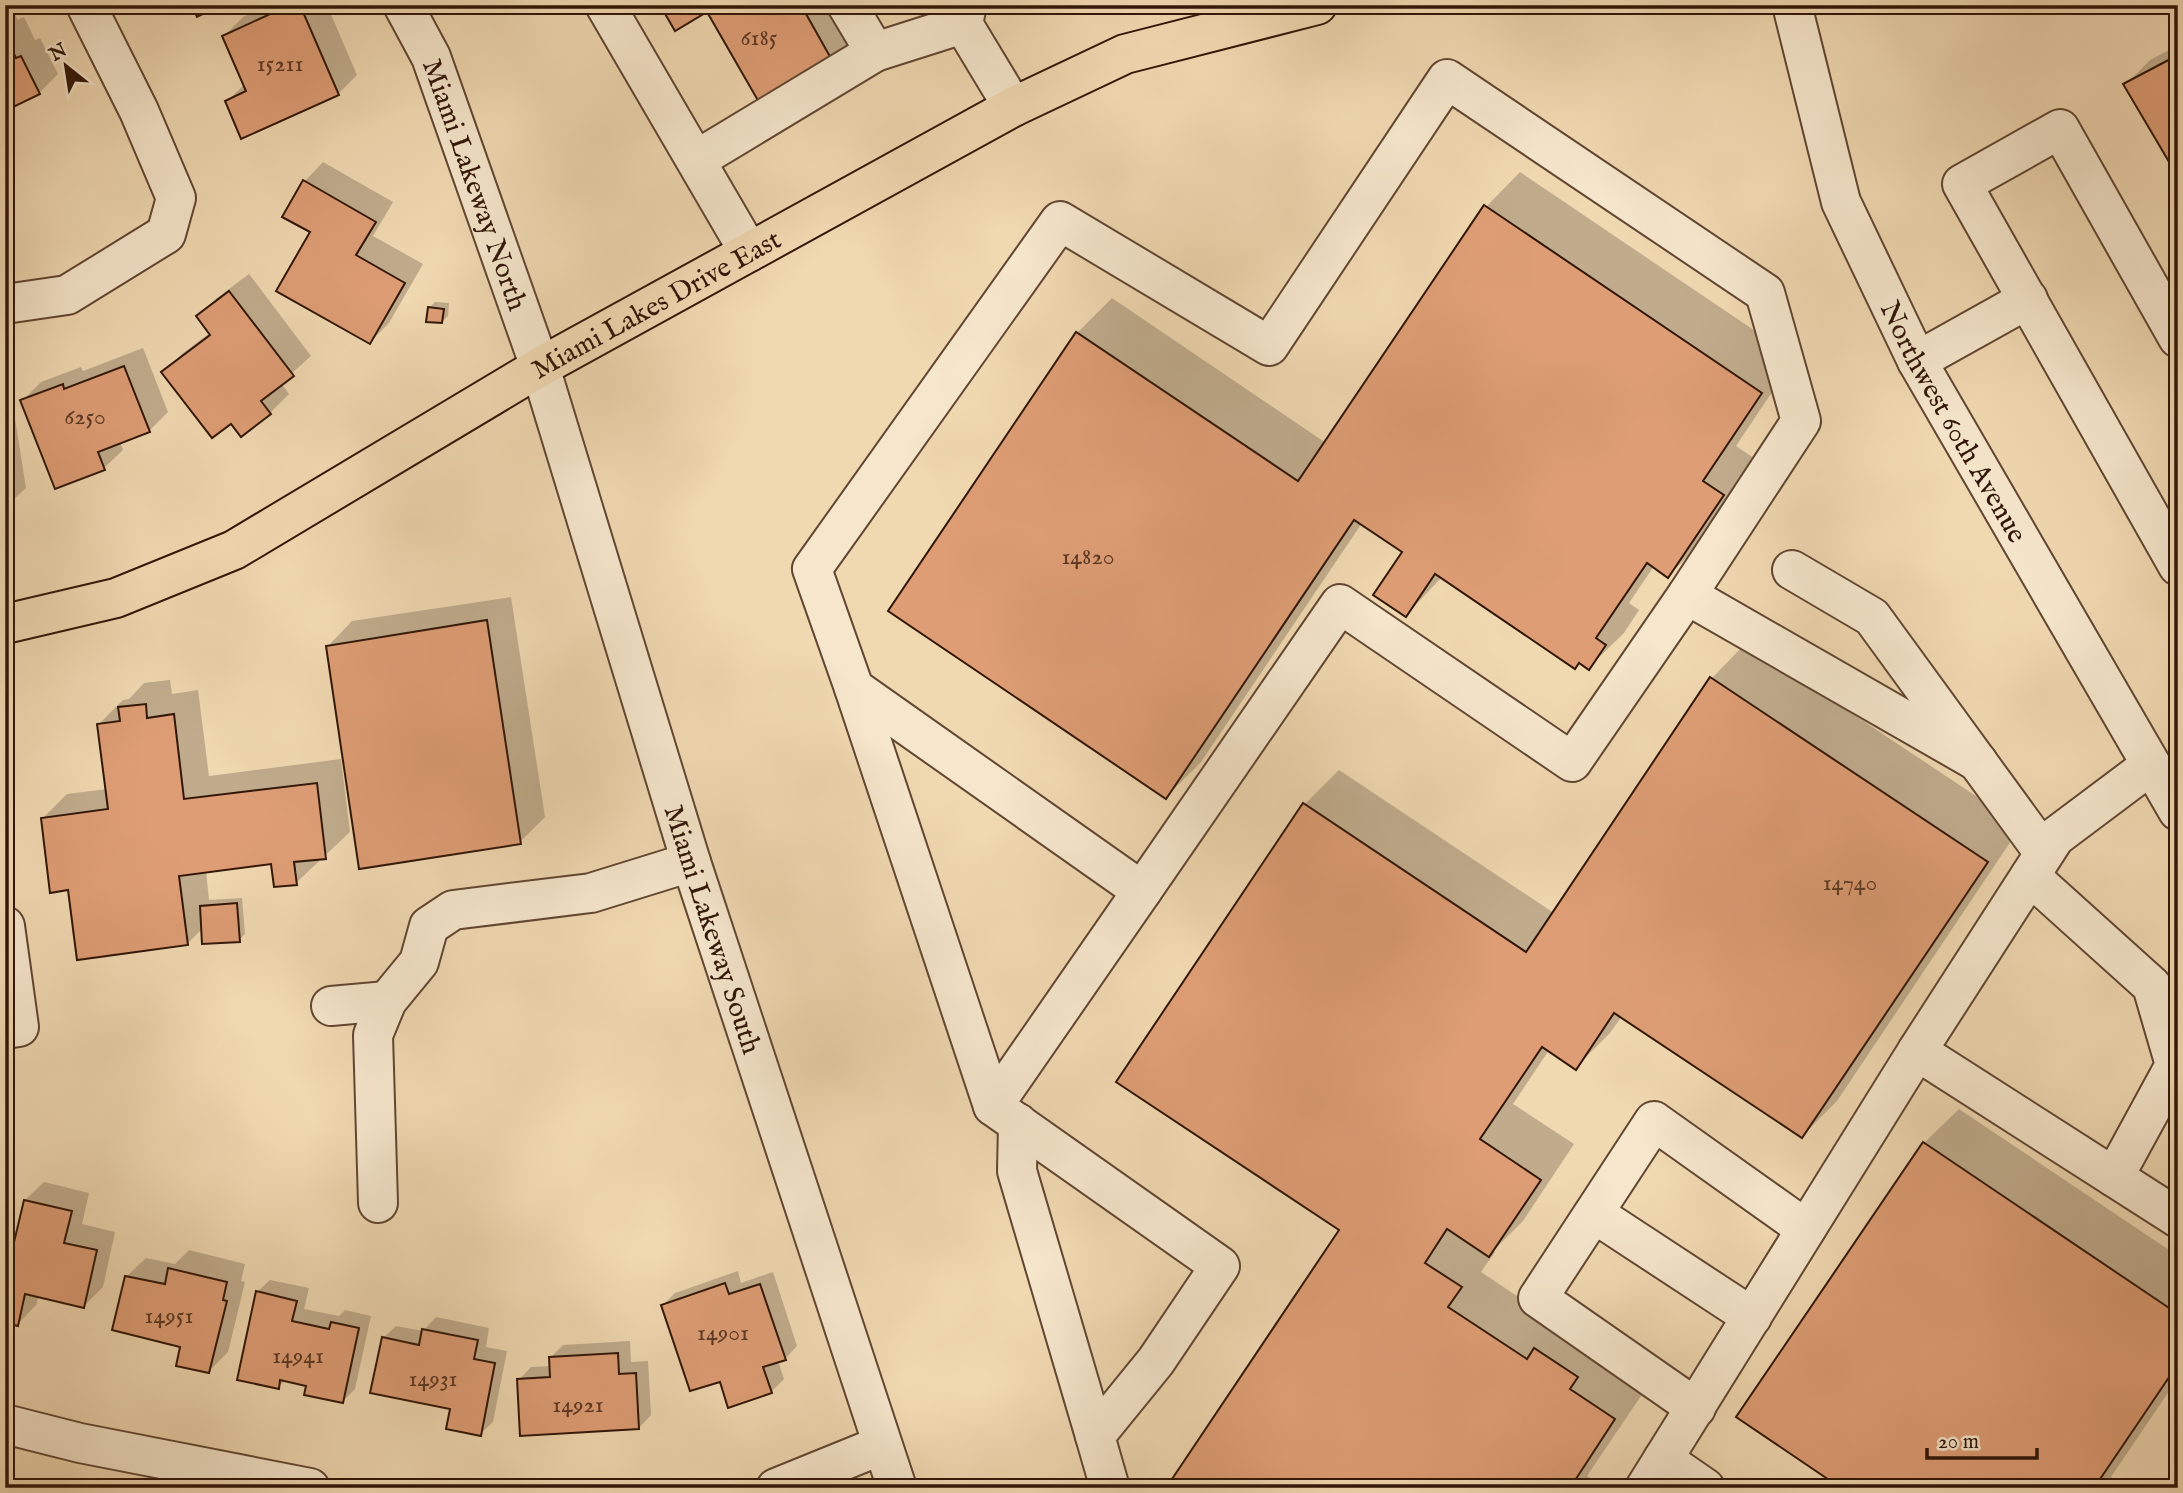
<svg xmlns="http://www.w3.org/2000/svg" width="2183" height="1493" font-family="'IM FELL English',serif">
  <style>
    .shadow { fill: #0003 }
    .building { fill: #de9d75; stroke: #311608; stroke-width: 2 }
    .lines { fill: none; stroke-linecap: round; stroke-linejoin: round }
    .minor-casing { stroke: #614632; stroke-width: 42 }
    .major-casing { stroke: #311608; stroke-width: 42 }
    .minor { stroke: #f5e6cc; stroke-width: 38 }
    .major { stroke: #f0d8b1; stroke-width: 38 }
    .labels { text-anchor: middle; stroke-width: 6; stroke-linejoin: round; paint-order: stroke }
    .number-label { font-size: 24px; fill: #5c3823 }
    .street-label { font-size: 28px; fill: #311608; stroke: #f5e6cc }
  </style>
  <rect width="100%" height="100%" fill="#f0d8b1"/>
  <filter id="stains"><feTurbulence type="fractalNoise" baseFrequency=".00286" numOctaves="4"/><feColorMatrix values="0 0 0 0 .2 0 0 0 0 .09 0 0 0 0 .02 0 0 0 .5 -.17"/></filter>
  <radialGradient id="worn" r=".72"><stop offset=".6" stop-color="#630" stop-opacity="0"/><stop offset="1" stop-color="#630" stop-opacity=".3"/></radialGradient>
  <g class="shadow">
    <polygon points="5,5 10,5 18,20 24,17 35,40 40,38 58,74 39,93 5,109"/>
    <polygon points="269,5 327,5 357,75 338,94 227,101 245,84 224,36 243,17"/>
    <polygon points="662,5 830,5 851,42 832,61 708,10"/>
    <polygon points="2178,45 2178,174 2125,85 2150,60"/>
    <polygon points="323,162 393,202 373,236 423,264 389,323 370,342 312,232 305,181"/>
    <polygon points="1520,172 1795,358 1736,446 1757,460 1703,541 1668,576 1654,566 1629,603 1639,610 1624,633 1589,667 1442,577 1406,615 1404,551 1362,523 1201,762 1166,797 890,610 1077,333 1112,298 1326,443 1486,207"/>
    <polygon points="249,274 311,356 281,383 289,394 270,413 242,434 232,421 164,372 183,353 211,332 198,316 217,298"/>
    <polygon points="435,302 449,303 448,316 442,322 429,308"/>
    <polygon points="143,348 168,412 149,431 120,442 123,450 104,468 22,401 41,382 81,367 83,371"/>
    <polygon points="10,387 26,488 5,507 5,388"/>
    <polygon points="511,597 545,817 520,842 328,646 352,621"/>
    <polygon points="1746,643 2021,826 1837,1101 1802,1136 1622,1016 1610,1033 1576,1067 1549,1050 1513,1104 1574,1144 1523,1221 1493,1251 1495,1252 1481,1272 1649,1384 1587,1476 1606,1488 1168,1488 1341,1230 1304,805 1339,770 1554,913 1712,678"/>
    <polygon points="170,680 172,694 198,690 209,776 341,759 350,832 296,883 273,862 206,871 209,900 242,898 245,934 239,940 203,928 187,944 70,889 43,818 67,794 107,789 99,724 123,700 129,699 144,683"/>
    <polygon points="1959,1109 2178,1256 2178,1378 2111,1477 2127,1488 1844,1488 1924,1143"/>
    <polygon points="44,1182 89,1193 82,1224 115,1232 103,1287 84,1306 39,1295 36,1305 18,1324 5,1321 5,1248 14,1250 25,1200"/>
    <polygon points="189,1250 245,1264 241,1281 245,1282 228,1352 209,1371 183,1346 127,1276 146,1258 175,1264"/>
    <polygon points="738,1271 741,1283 773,1272 797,1346 785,1359 778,1361 784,1379 771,1392 721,1379 663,1305 675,1293"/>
    <polygon points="270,1280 309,1288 304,1309 339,1316 345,1310 371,1316 355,1389 343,1401 309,1384 286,1380 278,1387 257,1292"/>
    <polygon points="436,1317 489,1328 486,1347 507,1351 493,1422 480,1434 383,1338 396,1326 423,1331"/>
    <polygon points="630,1341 631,1362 648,1361 651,1415 639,1428 519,1380 531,1367 551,1366 551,1357 563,1345"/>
    <polygon points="5,1476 25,1480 23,1488 5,1488"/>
  </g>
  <g class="building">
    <polygon points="191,5 220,5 197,17"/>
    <polygon points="290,5 300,5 339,95 241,139 225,101 246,91 222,36"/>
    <polygon points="660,5 801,5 833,62 760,104 707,12 675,31"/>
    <polygon points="5,36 16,58 21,56 40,94 5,111"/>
    <polygon points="2178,55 2178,177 2123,84"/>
    <polygon points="303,180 376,222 356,255 405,283 370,344 276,291 310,232 282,217"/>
    <polygon points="1484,205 1762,393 1703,481 1724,495 1668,578 1647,563 1596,638 1606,645 1589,670 1579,663 1575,669 1435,574 1406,617 1373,595 1402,552 1354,520 1166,799 888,611 1076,332 1298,481"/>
    <polygon points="229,291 294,376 261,401 271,414 241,437 231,424 212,438 161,372 210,335 196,316"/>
    <polygon points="428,307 444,309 442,323 426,322"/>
    <polygon points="124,366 150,432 98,452 105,470 55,489 20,400 63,384 64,389"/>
    <polygon points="487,620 521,844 359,869 326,646"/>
    <polygon points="1710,677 1988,862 1802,1138 1614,1013 1576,1070 1542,1047 1480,1139 1541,1180 1489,1257 1447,1229 1425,1263 1462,1287 1448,1307 1527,1359 1534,1348 1578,1377 1570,1389 1615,1419 1570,1488 1166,1488 1339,1230 1116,1082 1303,803 1526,952"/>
    <polygon points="146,704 147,718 174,714 184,799 317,783 326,859 294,862 297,885 274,887 271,864 179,876 188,945 77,960 68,890 50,893 41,818 108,809 97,724 120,721 118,707"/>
    <polygon points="237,903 240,942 202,944 200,906"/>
    <polygon points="1923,1142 2178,1314 2178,1364 2094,1488 1841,1488 1736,1417"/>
    <polygon points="24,1200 72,1211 64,1243 97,1250 84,1308 25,1294 18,1326 5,1323 5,1271 7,1272"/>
    <polygon points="168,1268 227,1282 223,1300 227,1301 209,1373 176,1366 180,1347 112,1330 125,1276 165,1284"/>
    <polygon points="725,1283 729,1294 760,1284 786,1360 763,1367 772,1393 728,1408 720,1382 690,1391 661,1305"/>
    <polygon points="256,1291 297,1301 292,1321 329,1329 331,1322 359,1328 343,1403 304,1395 306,1386 280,1380 279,1389 237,1380"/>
    <polygon points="422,1329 478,1340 474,1359 495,1363 481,1436 446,1429 450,1409 370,1393 382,1337 419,1345"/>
    <polygon points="618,1353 619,1374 636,1373 639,1429 520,1436 517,1379 550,1377 549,1357"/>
  </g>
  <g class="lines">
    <defs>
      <g id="minor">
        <path id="s1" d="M403,5L431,57L540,367L691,862L897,1488"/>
        <polyline points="605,5 749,252"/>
        <polyline points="847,5 875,52 963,24"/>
        <polyline points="967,5 963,24 1013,107"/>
        <path id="s2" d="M1792,5L1841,202L1917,361L2178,811"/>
        <polyline points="696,160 875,52"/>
        <polyline points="5,304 67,295 166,234 176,198 139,111 86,5"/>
        <polyline points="2178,338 2060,129 1962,184 2178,566"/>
        <polyline points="1917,361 2028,299"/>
        <polyline points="1792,570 1872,617 2044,853"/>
        <polyline points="854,688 993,1106"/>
        <polyline points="2151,765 2055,837 1917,1051 2178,1218"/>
        <polyline points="2030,876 2152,986 2175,1065 2114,1177"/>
        <polyline points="1142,891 1340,604 1572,762 1687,595"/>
        <polyline points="5,926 19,1027 5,1029"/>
        <polyline points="331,1006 387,1001"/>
        <polyline points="1018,1123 1017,1171 1095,1436"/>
        <polyline points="378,1203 373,1035 387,1001 419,962 429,926 453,910 591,893 691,862"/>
        <polyline points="1595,1214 1752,1317"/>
        <polyline points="1696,1408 1538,1298 1654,1121 1806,1229"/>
        <polyline points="5,1424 80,1443 310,1488"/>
        <polyline points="1663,1459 1705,1488"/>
        <polyline points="776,1488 882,1445"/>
        <polyline points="1110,1488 1095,1436 1156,1361 1220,1266 993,1106 1142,891 854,688 812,569 1060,221 1269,346 1447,79 1765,293 1801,421 1687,595 1978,762"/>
        <polyline points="1645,1488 1917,1051"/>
      </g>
      <g id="major">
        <path id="s3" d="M5,624L116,598L234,550L540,367L1013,107L1125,54L1317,5"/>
      </g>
    </defs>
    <use href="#minor" class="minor-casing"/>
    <use href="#major" class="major-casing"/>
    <use href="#minor" class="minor"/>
    <use href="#major" class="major"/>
  </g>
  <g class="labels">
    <g class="number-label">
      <text x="759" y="45">6185</text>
      <text x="280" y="71">15211</text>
      <text x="85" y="424">6250</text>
      <text x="1088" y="564">14820</text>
      <text x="1850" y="890">14740</text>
      <text x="169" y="1323">14951</text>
      <text x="723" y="1340">14901</text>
      <text x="298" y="1363">14941</text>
      <text x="433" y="1386">14931</text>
      <text x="578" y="1412">14921</text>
    </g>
    <g class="street-label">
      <text dy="10" stroke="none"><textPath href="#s1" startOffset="194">Miami Lakeway North</textPath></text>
      <text dy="10" stroke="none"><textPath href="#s3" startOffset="730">Miami Lakes Drive East</textPath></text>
      <text dy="10" stroke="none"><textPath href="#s2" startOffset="450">Northwest 60th Avenue</textPath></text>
      <text dy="10" stroke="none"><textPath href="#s1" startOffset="976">Miami Lakeway South</textPath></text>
    </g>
  </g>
  <rect width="2183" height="1493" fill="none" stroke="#f0d8b1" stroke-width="28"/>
  <rect x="7" y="7" width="2169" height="1479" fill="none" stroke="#311608" stroke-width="3.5"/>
  <rect x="14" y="14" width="2155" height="1465" fill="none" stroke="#311608" stroke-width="2"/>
  <g transform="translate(66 66) rotate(330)" stroke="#f5e6cc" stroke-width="5" paint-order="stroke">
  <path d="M0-5L12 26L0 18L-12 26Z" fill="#311608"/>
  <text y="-10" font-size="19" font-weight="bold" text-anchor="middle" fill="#311608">N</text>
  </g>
  <path d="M1927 1448v10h110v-10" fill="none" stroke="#311608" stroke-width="3.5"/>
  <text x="1938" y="1448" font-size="21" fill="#311608" stroke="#f5e6cc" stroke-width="5" paint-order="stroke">20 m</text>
  <rect width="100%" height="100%" filter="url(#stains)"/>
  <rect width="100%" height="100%" fill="url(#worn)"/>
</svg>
